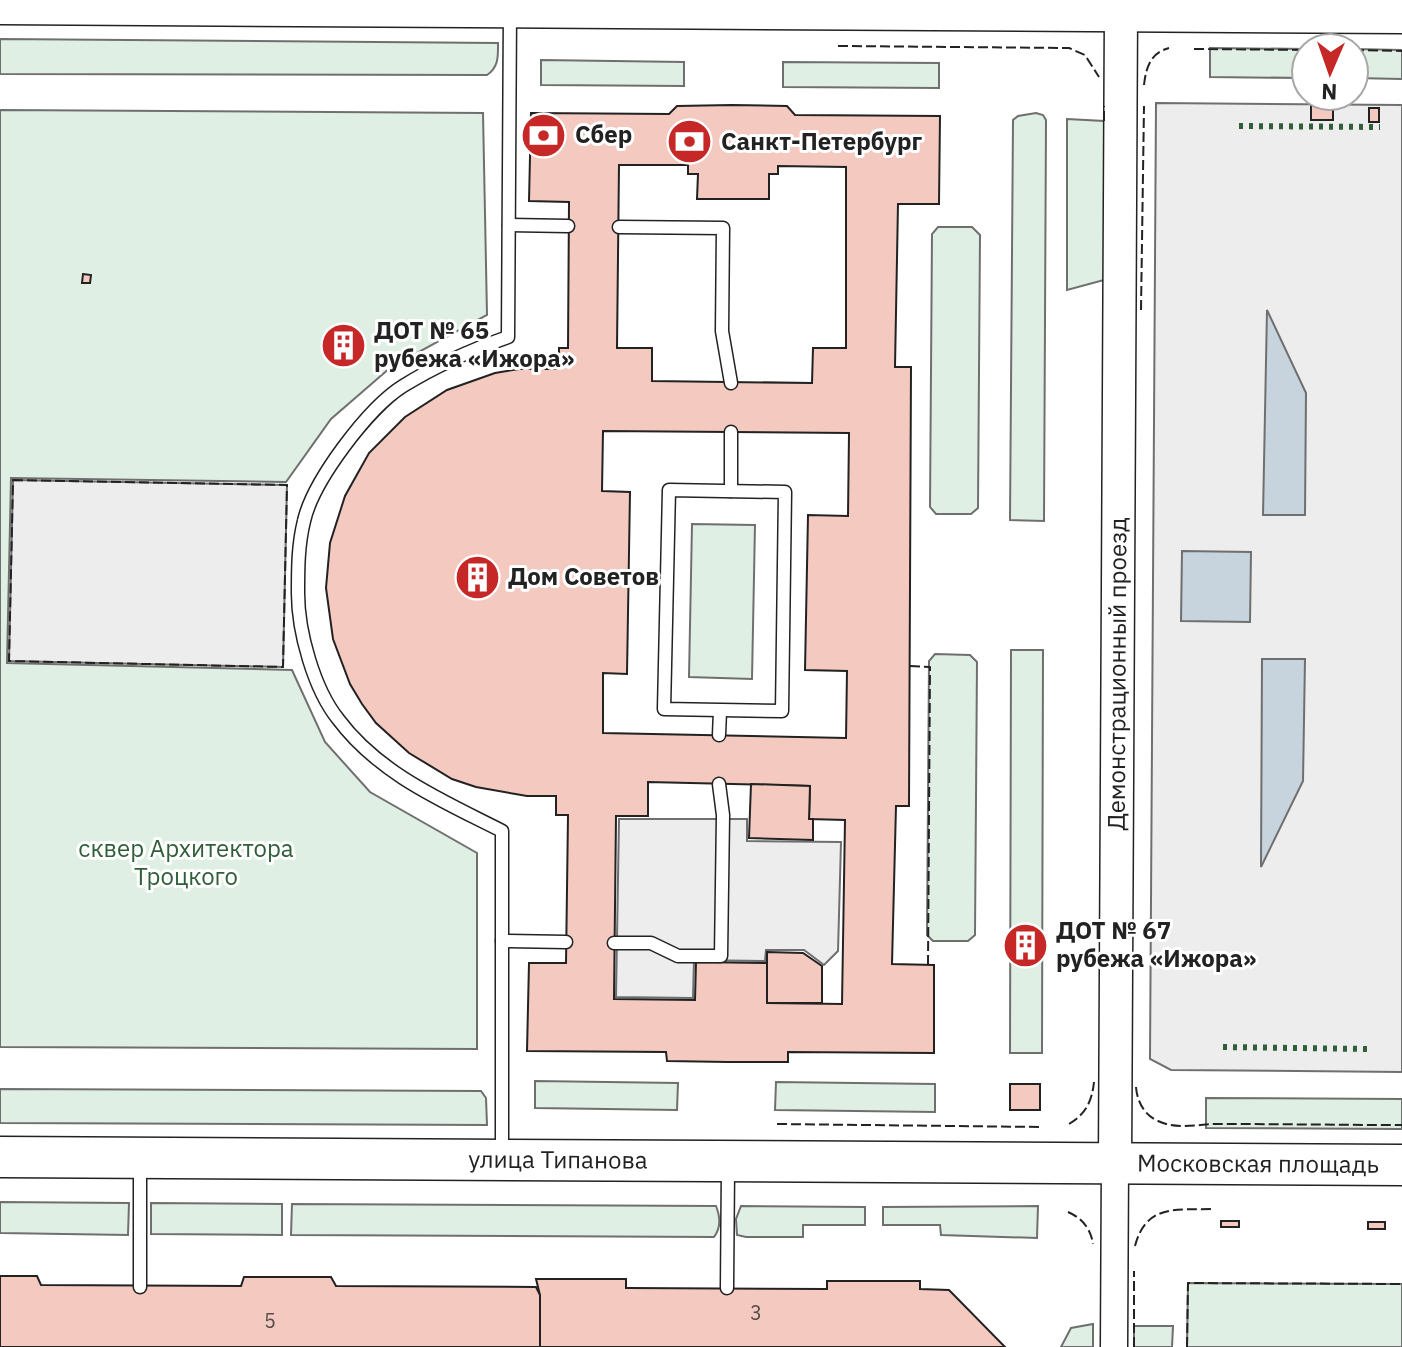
<svg xmlns="http://www.w3.org/2000/svg" width="1402" height="1347" font-family="'IBM Plex Sans',sans-serif">
  <style>
    .green { fill: #e0efe3; stroke: #6f6f6f; stroke-width: 2 }
    .parking { fill: #ededed; stroke: #6f6f6f; stroke-width: 2 }
    .water { fill: #c7d3dd; stroke: #6f6f6f; stroke-width: 2 }
    .building { fill: #f3c9c0; stroke: #222; stroke-width: 2; fill-rule: evenodd }
    .lines { fill: none; stroke-linecap: round; stroke-linejoin: round }
    .service-casing { stroke: #222; stroke-width: 15 }
    .minor-casing { stroke: #222; stroke-width: 29 }
    .tertiary-casing { stroke: #222; stroke-width: 35 }
    .primary-casing { stroke: #222; stroke-width: 43 }
    .service { stroke: #fff; stroke-width: 12 }
    .minor { stroke: #fff; stroke-width: 26 }
    .tertiary { stroke: #fff; stroke-width: 32 }
    .primary { stroke: #fff; stroke-width: 40 }
    .hedge { stroke: #2f5e38; stroke-width: 6; stroke-dasharray: 4 6; stroke-linecap: butt }
    .fence { stroke: #222; stroke-width: 2; stroke-dasharray: 10 4; stroke-linecap: butt }
    .labels { text-anchor: middle; stroke-width: 6; stroke-linejoin: round; paint-order: stroke }
    .number-label { font-size: 20px; fill: #564c4a }
    .poi-label { font-size: 24px; font-weight: bold; fill: #222; stroke: #fff; text-anchor: start }
    .street-label { font-size: 24px; fill: #222; stroke: #fff }
    .park-label { font-size: 24px; fill: #2f5e38; stroke: #fff }
  </style>
  <rect width="100%" height="100%" fill="#fff"/>
  <g class="green">
    <path d="M0,39L498,43C498,56 499,67 487,75L0,74Z"/>
    <polygon points="1210,48 1306,49 1306,78 1210,77"/>
    <polygon points="1354,49 1402,50 1402,79 1354,78"/>
    <polygon points="541,60 684,62 684,86 541,85"/>
    <polygon points="783,62 939,63 939,88 783,87"/>
    <polygon points="0,110 483,113 487,315 391,367 331,419 286,482 11,478 7,663 292,670 325,742 370,792 477,853 477,1049 0,1047"/>
    <polygon points="1036,113 1043,115 1046,120 1044,521 1010,520 1013,120 1018,116"/>
    <polygon points="1067,119 1104,121 1104,280 1067,290"/>
    <polygon points="938,227 972,227 980,235 978,508 971,514 936,514 930,507 932,234"/>
    <polygon points="692,524 755,525 752,679 689,677"/>
    <polygon points="1011,650 1043,650 1042,1053 1010,1053"/>
    <polygon points="935,654 970,655 977,662 975,935 968,941 933,941 927,935 929,661"/>
    <polygon points="535,1081 678,1083 677,1110 535,1108"/>
    <polygon points="776,1082 935,1084 935,1112 775,1110"/>
    <polygon points="0,1089 481,1091 486,1098 487,1125 0,1123"/>
    <polygon points="1206,1098 1402,1099 1402,1129 1206,1128"/>
    <polygon points="0,1202 129,1203 128,1235 0,1233"/>
    <polygon points="151,1203 282,1204 282,1235 151,1234"/>
    <path d="M292,1204L716,1206C720,1216 721,1228 714,1237L291,1235Z"/>
    <polygon points="741,1206 865,1207 865,1225 803,1225 803,1237 746,1237 737,1235 736,1219"/>
    <polygon points="1038,1206 1037,1238 941,1235 940,1225 883,1225 883,1207"/>
    <polygon points="1188,1283 1402,1284 1402,1347 1187,1347"/>
    <polygon points="1093,1324 1093,1347 1061,1347 1071,1328"/>
    <polygon points="1134,1326 1173,1326 1172,1347 1134,1347"/>
  </g>
  <g class="parking">
    <polygon points="1156,103 1402,105 1402,1072 1171,1070 1150,1059"/>
    <polygon points="13,480 287,485 283,667 9,661"/>
    <polygon points="619,819 747,819 747,841 841,842 838,951 824,965 804,950 766,950 765,961 694,960 693,998 616,997"/>
  </g>
  <g class="water">
    <polygon points="1267,310 1306,393 1305,515 1263,515"/>
    <polygon points="1182,551 1251,552 1250,622 1181,621"/>
    <polygon points="1262,659 1305,659 1303,781 1261,867"/>
  </g>
  <g class="building">
    <polygon points="1333,103 1333,120 1311,120 1311,104"/>
    <path d="M732,105L787,106L795,115L940,116L939,204H898L895,367H911L909,806H896L892,964L934,965V1053L788,1052V1062H728L667,1061L666,1052L527,1051L529,963H566L568,815H556V796H527L476,787L452,779L409,753L376,723L362,704L350,684L333,639L326,588L330,543L345,496L369,453L405,417L447,390L495,373L519,369H559V348H568L569,202L529,201L531,113L669,114L677,106ZM619,165H688V174H698L697,199H769V174H778V166L846,167V348H813L812,383L652,381V348H617ZM603,431L849,433L848,516L808,515L805,670L847,671L846,738L603,733V673L627,674L630,492L602,491ZM648,782L810,786L809,819L845,820L842,1004L767,1003V963L696,962L695,1000L614,999L616,816H648Z"/>
    <rect x="1369" y="108" width="10" height="14"/>
    <polygon points="83,274 91,275 90,283 82,283"/>
    <polygon points="339,325 363,345 347,365 322,344"/>
    <polygon points="751,784 810,786 809,819 813,819 813,840 749,838"/>
    <polygon points="1024,927 1043,943 1026,962 1007,946"/>
    <polygon points="767,952 803,953 822,966 822,1003 767,1003"/>
    <rect x="1010" y="1084" width="30" height="26"/>
    <rect x="1221" y="1221" width="18" height="6"/>
    <rect x="1368" y="1222" width="17" height="7"/>
    <polygon points="0,1276 37,1276 41,1285 241,1286 244,1277 331,1277 336,1286 536,1287 540,1295 540,1347 0,1347"/>
    <polygon points="536,1279 626,1279 626,1288 629,1288 827,1289 827,1281 920,1281 920,1289 949,1290 1005,1347 540,1347 540,1295"/>
  </g>
  <g class="lines">
    <defs>
      <g id="service">
        <polyline points="509,225 568,226"/>
        <polyline points="619,227 723,228 722,331 731,383"/>
        <polygon points="669,490 785,492 782,711 664,709"/>
        <polyline points="731,491 731,432"/>
        <polyline points="719,735 720,711"/>
        <polyline points="502,941 566,942"/>
        <polyline points="614,943 651,943 678,956 721,956 723,815 719,784"/>
        <path d="M502,1153V831C443,801 379,774 338,719C314,689 298,632 298,593C298,569 298,545 304,521C313,481 368,408 403,386C437,365 471,350 508,337L510,11"/>
        <polyline points="140,1162 140,1287"/>
        <polyline points="727,1288 728,1168"/>
      </g>
      <polyline id="minor" points="1114,1347 1115,1164"/>
      <g id="tertiary">
        <path id="s1" d="M1115,1164L1121,12"/>
      </g>
      <g id="primary">
        <polyline points="0,4 1402,13"/>
        <path id="s2" d="M0,1157L1402,1165"/>
      </g>
    </defs>
    <use href="#service" class="service-casing"/>
    <use href="#minor" class="minor-casing"/>
    <use href="#tertiary" class="tertiary-casing"/>
    <use href="#primary" class="primary-casing"/>
    <use href="#service" class="service"/>
    <use href="#minor" class="minor"/>
    <use href="#tertiary" class="tertiary"/>
    <use href="#primary" class="primary"/>
    <g class="hedge">
      <polyline points="1239,126 1380,127"/>
      <polyline points="1223,1047 1368,1049"/>
    </g>
    <g class="fence">
      <polyline points="838,46 1069,48 1085,55 1099,77"/>
      <polyline points="1194,49 1306,50"/>
      <polyline points="1354,50 1402,51"/>
      <path d="M1144,85C1146,68 1150,53 1169,48"/>
      <polyline points="1104,121 1104,106"/>
      <polyline points="1141,310 1144,106"/>
      <polygon points="13,480 287,485 283,667 9,661"/>
      <polyline points="910,666 930,667 928,965"/>
      <path d="M1136,1087C1137,1101 1144,1115 1158,1121C1177,1130 1198,1124 1218,1124C1279,1124 1341,1125 1402,1125"/>
      <polyline points="777,1124 1042,1127"/>
      <path d="M1069,1124C1086,1114 1092,1101 1094,1082"/>
      <path d="M1068,1212C1082,1218 1091,1229 1093,1244"/>
      <path d="M1135,1246C1146,1204 1176,1210 1212,1209"/>
      <polyline points="1134,1347 1134,1271"/>
      <polyline points="1187,1347 1188,1283 1402,1284"/>
    </g>
  </g>
  <defs>
    <symbol id="bank-disc" viewBox="-11 -11 22 22"><circle r="9.5" fill="#c62828" stroke="#fff"/><path d="M-6-4H6V4H-6ZM0-2.3a2.3 2.3 0 1 0 0 4.6a2.3 2.3 0 1 0 0-4.6Z" fill="#fff"/></symbol>
    <symbol id="building-disc" viewBox="-11 -11 22 22"><circle r="9.5" fill="#c62828" stroke="#fff"/><path d="M-4-6H4V6H1V3H-1V6H-4ZM-2.5-4.3h1.7v1.8h-1.7ZM.8-4.3h1.7v1.8H.8ZM-2.5-1h1.7V.8h-1.7ZM.8-1h1.7V.8H.8Z" fill="#fff"/></symbol>
  </defs>
  <g fill-rule="evenodd">
    <use href="#bank-disc" x="518" y="110" width="51" height="51"/>
    <use href="#bank-disc" x="664" y="116" width="51" height="51"/>
    <use href="#building-disc" x="318" y="320" width="51" height="51"/>
    <use href="#building-disc" x="452" y="552" width="51" height="51"/>
    <use href="#building-disc" x="1000" y="920" width="51" height="51"/>
  </g>
  <g class="labels">
    <g class="number-label">
      <text x="756" y="1320">3</text>
      <text x="270" y="1328">5</text>
    </g>
    <g class="poi-label">
      <text x="575" y="143">Сбер</text>
      <text x="721" y="150">Санкт-Петербург</text>
      <text x="374" y="339">ДОТ № 65<tspan x="374" dy="28">рубежа «Ижора»</tspan></text>
      <text x="508" y="585">Дом Советов</text>
      <text x="1056" y="939">ДОТ № 67<tspan x="1056" dy="28">рубежа «Ижора»</tspan></text>
    </g>
    <g class="street-label">
      <text dy="8" stroke="none"><textPath href="#s1" startOffset="490">Демонстрационный проезд</textPath></text>
      <text dy="8" stroke="none"><textPath href="#s2" startOffset="558">улица Типанова</textPath></text>
      <text dy="8" stroke="none"><textPath href="#s2" startOffset="1258">Московская площадь</textPath></text>
    </g>
    <g class="park-label">
      <text x="186" y="857">сквер Архитектора<tspan x="186" dy="28">Троцкого</tspan></text>
    </g>
  </g>
  <g transform="translate(1330 72) rotate(182)"><circle r="38" fill="#ffffff" stroke="#a7a7a7" stroke-width="2"/>
  <path d="M0-6L14 30L0 20L-14 30Z" fill="#c62828"/>
  <text y="-12" font-size="22" font-weight="bold" text-anchor="middle" fill="#222222">N</text>
  </g>
</svg>
